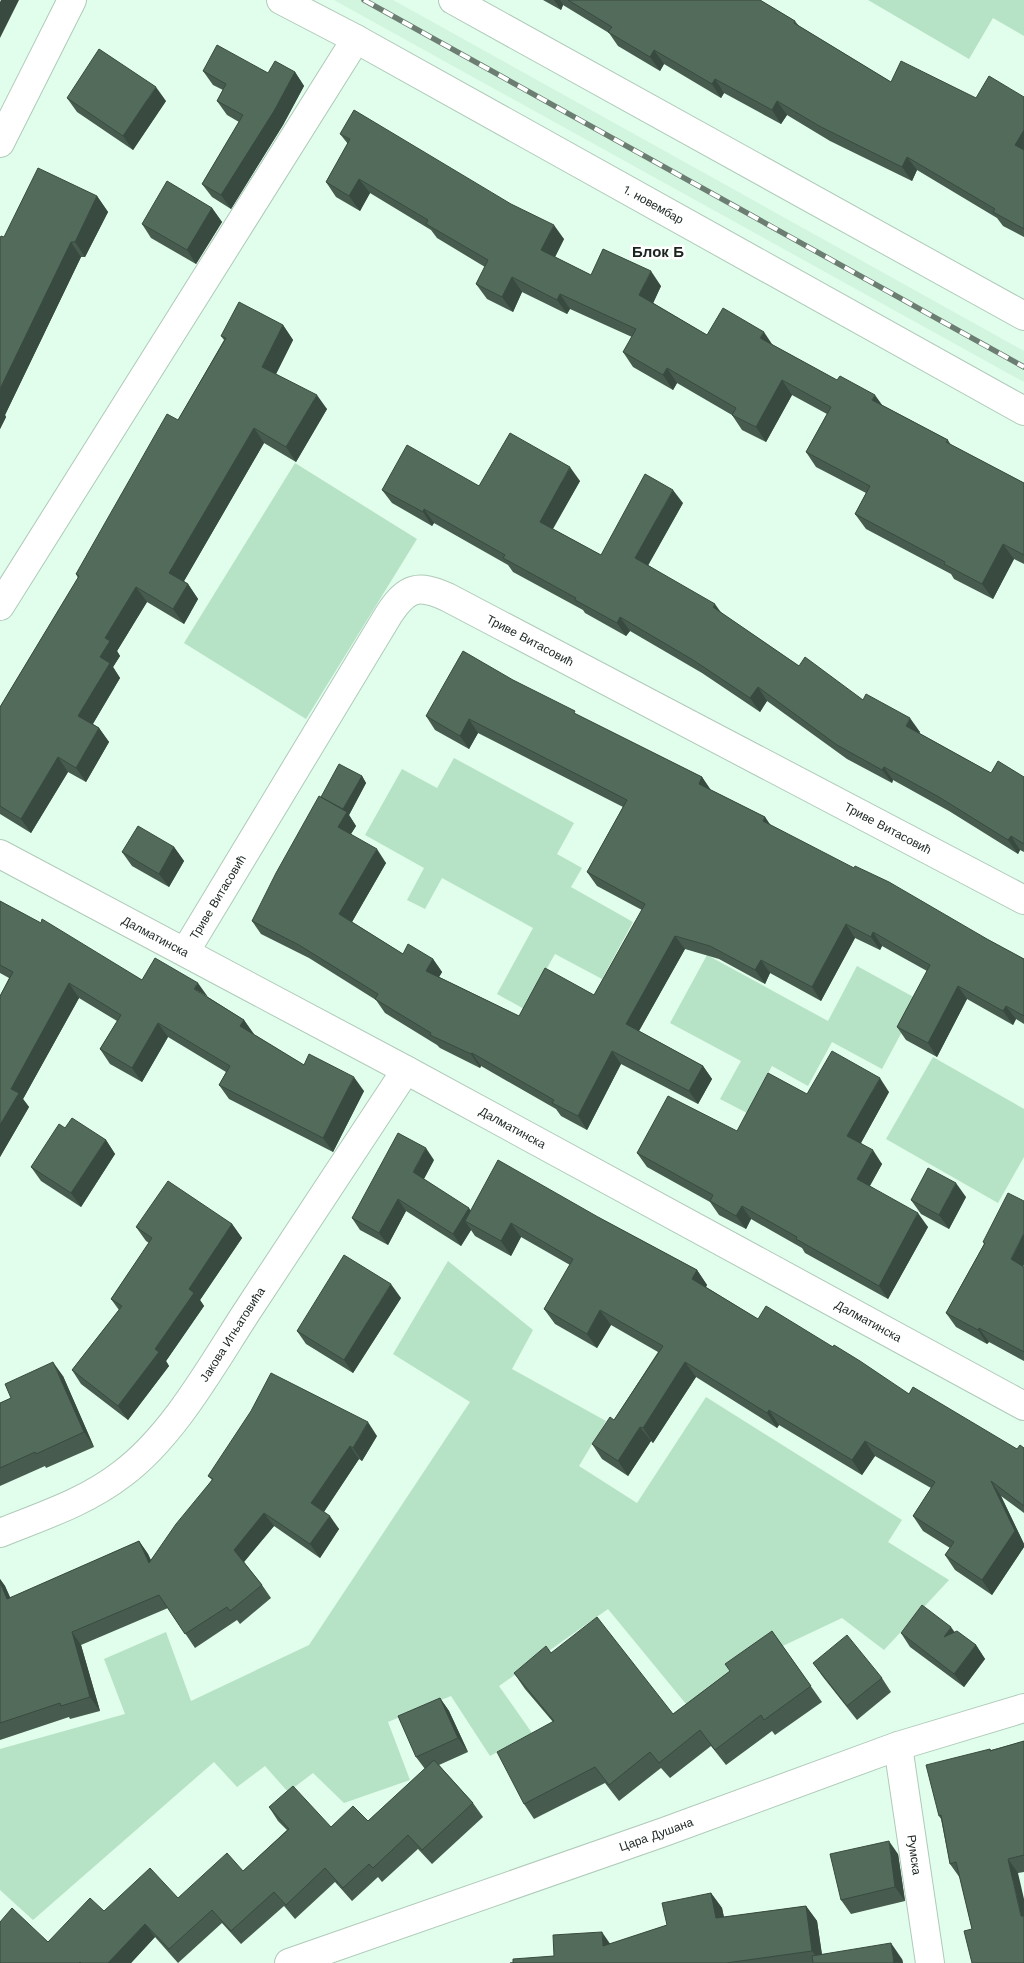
<svg xmlns="http://www.w3.org/2000/svg" width="1024" height="1963" font-family="'Work Sans',sans-serif">
  <style>
    .built { fill: #d1f5de }
    .green { fill: #b6e3c6 }
    .lines { fill: none; stroke-linecap: round; stroke-linejoin: round }
    .street-casing { stroke: #afcab9; stroke-width: 30 }
    .street { stroke: #fff; stroke-width: 28 }
    .rail-casing { stroke: #6c7d72; stroke-width: 5.5 }
    .rail { stroke: #fff; stroke-width: 4; stroke-dasharray: 11; stroke-linecap: butt }
    .wall { fill: #475c4e }
    .shaded-wall { fill: #394b40 }
    .building { fill: #526b5b; stroke: #394b40 }
    .labels { text-anchor: middle; stroke-width: 5; stroke-linejoin: round; paint-order: stroke }
    .street-label { font-size: 12px; fill: #1b251f; stroke: #fff }
    .quarter-label { font-size: 15px; font-weight: bold; fill: #1b251f; stroke: #fff }
  </style>
  <rect width="100%" height="100%" fill="#e1fdeb"/>
  <polygon class="built" points="334,0 393,0 1024,351 1024,382"/>
  <g class="green">
    <polygon points="868,0 1024,0 1024,36 993,18 969,59"/>
    <polygon points="295,463 417,539 306,719 184,643"/>
    <polygon points="454,758 574,823 557,854 582,868 571,887 633,922 602,979 555,954 524,1009 497,994 533,928 442,878 425,909 407,900 424,868 365,835 402,769 437,788"/>
    <polygon points="707,955 828,1021 857,966 919,1000 882,1069 832,1042 808,1086 772,1066 747,1113 720,1099 741,1061 670,1023"/>
    <polygon points="933,1057 1024,1109 1024,1157 998,1203 886,1139"/>
    <polygon points="448,1261 533,1330 512,1369 606,1421 579,1466 637,1503 706,1397 902,1520 888,1542 949,1580 884,1650 842,1618 732,1670 686,1704 608,1609 499,1686 532,1733 490,1756 451,1696 388,1722 410,1780 344,1803 313,1773 288,1792 265,1766 237,1787 214,1762 33,1920 0,1890 0,1749 125,1714 104,1659 166,1632 191,1701 309,1645 470,1402 393,1354"/>
  </g>
  <g class="lines">
    <defs>
      <g id="street">
        <path id="s1" d="M281,0L356,39L1024,411"/>
        <polyline points="453,0 1024,316"/>
        <polyline points="0,143 72,0"/>
        <polyline points="0,606 356,39"/>
        <path id="s2" d="M0,854L406,1070L1024,1406"/>
        <path id="s3" d="M185,952L389,614C407,587 418,584 447,597L1024,900"/>
        <path id="s4" d="M0,1533C42,1516 86,1502 122,1474C173,1436 211,1367 246,1313C299,1232 352,1151 406,1070"/>
        <path id="s5" d="M898,1746L930,1963"/>
        <path id="s6" d="M289,1963L664,1832L898,1746L1024,1708"/>
      </g>
    </defs>
    <use href="#street" class="street-casing"/>
    <use href="#street" class="street"/>
    <defs>
      <polyline id="rail" points="364,0 1024,367"/>
    </defs>
    <use href="#rail" class="rail-casing"/>
    <use href="#rail" class="rail"/>
  </g>
  <g class="wall">
    <polygon points="543,0 760,0 795,21 799,26 891,82 976,98 1024,97 1024,237 1003,226 997,218 917,170 912,181 830,141 787,115 781,124 724,93 721,98 664,64 660,71 618,46 609,33 563,5 561,10"/>
    <polygon points="203,71 268,73 295,72 304,86 283,125 231,209 212,197 202,184 239,122 227,115 217,101 223,90 213,85"/>
    <polygon points="67,98 166,101 133,150 77,112"/>
    <polygon points="340,134 564,239 555,257 591,275 661,286 653,303 707,335 773,345 882,405 948,440 951,445 1024,483 1024,564 1014,559 993,599 954,579 951,574 866,529 855,514 866,493 816,467 806,452 827,414 792,395 766,442 742,430 732,415 677,383 673,390 633,367 623,352 632,337 570,309 567,314 522,292 513,312 487,299 476,284 485,267 437,238 431,230 370,193 360,211 336,197 326,182 348,144"/>
    <polygon points="97,196 108,212 85,257 81,257 5,415 6,417 0,429 4,237"/>
    <polygon points="212,208 222,222 196,264 151,238 142,224"/>
    <polygon points="283,325 293,340 276,374 327,409 296,462 264,443 184,581 188,584 198,599 184,624 147,602 117,651 120,656 113,667 120,678 93,724 99,728 109,742 86,782 68,772 31,833 0,814 0,707 78,578 76,574 178,420 224,340 221,336"/>
    <polygon points="580,481 553,529 601,555 683,503 648,565 720,612 799,666 920,732 919,733 991,773 1024,777 1024,852 1020,850 1018,854 949,811 893,780 892,783 847,759 767,701 760,712 702,673 630,631 626,636 585,613 583,610 513,572 508,565 434,523 432,526 392,503 382,490"/>
    <polygon points="513,680 579,716 702,777 711,790 765,817 770,825 1024,959 1024,1024 1016,1019 1013,1025 967,999 937,1057 906,1040 897,1027 927,971 882,946 880,950 855,938 821,1001 770,973 765,984 719,959 685,949 639,1031 703,1066 712,1079 698,1104 621,1064 587,1130 561,1116 556,1109 481,1066 480,1068 440,1048 437,1045 385,1013 376,1000 309,958 261,934 252,921 321,798 362,776 366,783 349,815 356,826 351,834 386,863 352,922 403,954 433,959 442,972 439,977 519,1016 594,995 642,910 597,886 587,872 623,807 478,733 469,749 435,730 426,716"/>
    <polygon points="174,847 184,861 169,887 132,866 122,852"/>
    <polygon points="0,901 142,980 208,997 244,1020 253,1034 304,1065 364,1091 333,1152 229,1099 219,1085 226,1072 168,1037 142,1082 110,1064 100,1049 117,1021 79,998 23,1099 29,1107 0,1157 0,996 9,978 0,973"/>
    <polygon points="889,1092 861,1143 882,1164 870,1186 928,1227 888,1299 805,1253 802,1248 751,1219 746,1229 719,1215 710,1202 647,1167 637,1153 737,1131 807,1094"/>
    <polygon points="65,1128 106,1140 115,1154 81,1207 41,1181 31,1167"/>
    <polygon points="434,1160 424,1179 470,1210 598,1217 697,1270 707,1285 706,1287 758,1319 833,1347 909,1394 1017,1449 1024,1448 1024,1513 1001,1496 1024,1544 1024,1547 992,1595 955,1570 945,1555 950,1548 923,1531 913,1516 931,1488 875,1456 862,1475 779,1425 777,1428 696,1377 653,1443 651,1441 628,1476 602,1459 592,1444 614,1420 658,1352 611,1325 597,1348 555,1324 544,1309 570,1265 521,1237 511,1256 475,1236 471,1230 461,1246 406,1211 388,1245 360,1230 352,1218"/>
    <polygon points="966,1197 949,1229 921,1214 911,1200"/>
    <polygon points="232,1224 242,1238 200,1300 204,1306 166,1361 169,1366 128,1420 81,1384 72,1370 119,1310 111,1299 149,1243 146,1241 136,1227"/>
    <polygon points="983,1242 1024,1267 1024,1361 989,1342 987,1344 956,1327 946,1313 984,1244"/>
    <polygon points="401,1298 353,1373 306,1344 297,1331"/>
    <polygon points="63,1376 94,1447 46,1468 45,1466 0,1486 0,1403"/>
    <polygon points="377,1436 362,1461 359,1459 324,1512 339,1529 320,1558 274,1526 244,1562 262,1585 271,1598 240,1624 237,1620 195,1648 168,1608 81,1645 100,1711 70,1719 69,1717 0,1740 0,1579 5,1586 10,1598 139,1541 148,1554 151,1560 212,1480 208,1476"/>
    <polygon points="772,1631 822,1702 775,1735 772,1731 726,1765 711,1746 670,1778 661,1768 619,1801 605,1783 534,1819 524,1804 553,1722 525,1689 514,1673 551,1653 673,1714 730,1671"/>
    <polygon points="955,1632 976,1645 985,1659 964,1687 910,1647 901,1633"/>
    <polygon points="813,1663 882,1678 891,1692 857,1720 823,1677"/>
    <polygon points="440,1698 449,1711 468,1752 439,1765 473,1803 483,1817 432,1864 418,1849 382,1882 378,1877 352,1901 335,1882 295,1919 284,1906 241,1944 222,1923 178,1963 155,1937 131,1963 0,1963 48,1942 104,1911 178,1898 243,1871 287,1830 278,1821 269,1807 331,1827 368,1821 425,1769 416,1757"/>
    <polygon points="1024,1741 1024,1872 1018,1873 972,1929 960,1878 950,1864 941,1819 939,1816 990,1749 991,1750"/>
    <polygon points="898,1854 905,1901 851,1914 841,1900"/>
    <polygon points="711,1893 722,1908 724,1917 806,1906 817,1921 822,1954 902,1959 903,1963 510,1963 554,1956 610,1944 667,1925"/>
  </g>
  <g class="shaded-wall">
    <polygon points="1,0 19,0 0,38 0,2"/>
    <polygon points="554,0 560,0 563,5 561,10"/>
    <polygon points="654,50 664,64 660,71 650,57"/>
    <polygon points="295,72 304,86 283,125 231,209 221,195"/>
    <polygon points="715,79 724,93 721,98 712,84"/>
    <polygon points="156,87 166,101 133,150 123,136"/>
    <polygon points="777,101 787,115 781,124 772,110"/>
    <polygon points="1024,130 1024,158 1015,145"/>
    <polygon points="907,157 917,170 912,181 902,167"/>
    <polygon points="359,179 370,193 360,211 349,196"/>
    <polygon points="97,196 108,212 85,257 75,242"/>
    <polygon points="212,208 222,222 196,264 187,250"/>
    <polygon points="554,225 564,239 551,265 541,250"/>
    <polygon points="71,242 81,257 5,415 6,417 0,429 0,389"/>
    <polygon points="651,271 661,286 650,310 639,295"/>
    <polygon points="512,277 522,292 513,312 502,297"/>
    <polygon points="560,294 570,309 567,314 557,300"/>
    <polygon points="283,325 293,340 272,382 262,367"/>
    <polygon points="764,332 774,347 760,338"/>
    <polygon points="667,368 677,383 673,390 663,375"/>
    <polygon points="782,380 792,395 766,442 756,427"/>
    <polygon points="317,395 327,409 296,462 286,447"/>
    <polygon points="875,395 885,409 872,400"/>
    <polygon points="254,428 264,443 180,588 169,573"/>
    <polygon points="570,467 580,481 549,535 540,522"/>
    <polygon points="673,490 683,503 645,571 635,558"/>
    <polygon points="424,509 434,523 432,526 423,512"/>
    <polygon points="1003,544 1014,559 993,599 982,584"/>
    <polygon points="188,584 198,599 184,624 173,609"/>
    <polygon points="136,587 147,602 117,651 120,656 113,667 120,678 89,730 78,716 100,657 105,638"/>
    <polygon points="715,604 725,618 713,607"/>
    <polygon points="620,617 630,631 626,636 617,623"/>
    <polygon points="758,687 767,701 760,712 750,698"/>
    <polygon points="910,718 920,732 916,739 906,726"/>
    <polygon points="469,719 478,733 469,749 460,736"/>
    <polygon points="99,728 109,742 86,782 76,768"/>
    <polygon points="58,757 68,772 31,833 21,819"/>
    <polygon points="884,767 893,780 892,783 882,770"/>
    <polygon points="362,776 366,783 349,815 356,826 347,840 338,827 346,813 343,809"/>
    <polygon points="702,777 711,791 699,784"/>
    <polygon points="765,817 774,830 763,821"/>
    <polygon points="1011,836 1020,850 1018,854 1008,840"/>
    <polygon points="174,847 184,861 169,887 159,874"/>
    <polygon points="377,849 386,863 349,927 339,914"/>
    <polygon points="846,924 855,938 821,1001 812,987"/>
    <polygon points="873,932 882,946 880,950 871,937"/>
    <polygon points="675,936 685,949 635,1038 626,1024"/>
    <polygon points="433,959 442,972 435,984 426,971"/>
    <polygon points="761,960 770,973 765,984 755,970"/>
    <polygon points="69,983 79,998 23,1099 29,1107 0,1157 0,1125 11,1089"/>
    <polygon points="198,983 208,997 194,989"/>
    <polygon points="958,986 967,999 937,1057 928,1043"/>
    <polygon points="1006,1006 1016,1019 1013,1025 1003,1011"/>
    <polygon points="244,1020 254,1034 250,1040 240,1026"/>
    <polygon points="158,1023 168,1037 142,1082 132,1068"/>
    <polygon points="612,1051 621,1064 587,1130 578,1116"/>
    <polygon points="472,1053 481,1066 480,1068 471,1054"/>
    <polygon points="703,1066 712,1079 698,1104 689,1091"/>
    <polygon points="354,1077 364,1091 333,1152 323,1138"/>
    <polygon points="880,1078 889,1092 857,1150 847,1136"/>
    <polygon points="106,1140 115,1154 81,1207 71,1193"/>
    <polygon points="426,1148 434,1160 421,1184 413,1172"/>
    <polygon points="873,1150 882,1164 866,1192 857,1179"/>
    <polygon points="956,1183 966,1197 949,1229 939,1215"/>
    <polygon points="398,1199 406,1211 388,1245 379,1233"/>
    <polygon points="742,1206 751,1219 746,1229 736,1216"/>
    <polygon points="469,1208 477,1220 465,1221 471,1230 461,1246 453,1234"/>
    <polygon points="918,1213 928,1227 888,1299 879,1286"/>
    <polygon points="511,1223 521,1237 511,1256 501,1241"/>
    <polygon points="232,1224 242,1238 200,1300 204,1306 166,1361 169,1366 128,1420 118,1406 155,1349 189,1289"/>
    <polygon points="1024,1233 1024,1265 1020,1273 1011,1259"/>
    <polygon points="697,1270 707,1285 702,1293 692,1279"/>
    <polygon points="391,1284 401,1298 353,1373 344,1360"/>
    <polygon points="600,1310 611,1325 597,1348 587,1334"/>
    <polygon points="979,1328 989,1342 987,1344 978,1330"/>
    <polygon points="53,1362 63,1376 94,1447 84,1432"/>
    <polygon points="685,1362 696,1377 653,1443 643,1428"/>
    <polygon points="769,1410 779,1425 777,1428 767,1413"/>
    <polygon points="368,1422 377,1436 362,1461 353,1448"/>
    <polygon points="640,1427 651,1441 628,1476 618,1461"/>
    <polygon points="865,1441 875,1456 862,1475 852,1460"/>
    <polygon points="350,1446 359,1459 321,1516 311,1503"/>
    <polygon points="991,1481 1001,1496 1024,1544 1024,1547 992,1595 982,1580"/>
    <polygon points="264,1513 274,1526 243,1563 234,1550"/>
    <polygon points="330,1516 339,1529 320,1558 310,1544"/>
    <polygon points="139,1541 148,1554 158,1577 149,1563"/>
    <polygon points="0,1579 5,1586 17,1612 7,1599 0,1582"/>
    <polygon points="951,1627 961,1641 944,1637"/>
    <polygon points="72,1632 81,1645 100,1711 90,1697"/>
    <polygon points="976,1645 985,1659 964,1687 954,1674"/>
    <polygon points="440,1698 449,1711 468,1752 458,1738"/>
    <polygon points="889,1841 898,1854 905,1901 895,1887"/>
    <polygon points="1008,1859 1018,1873 1024,1899 1024,1920 1021,1916"/>
    <polygon points="711,1893 722,1908 727,1933 716,1918"/>
    <polygon points="806,1906 817,1921 823,1963 821,1963 812,1951"/>
    <polygon points="145,1924 155,1937 131,1963 108,1963"/>
    <polygon points="602,1932 613,1948 603,1946"/>
    <polygon points="891,1943 902,1959 903,1963 894,1963"/>
  </g>
  <g class="building">
    <polygon points="568,0 760,0 795,21 794,23 891,82 901,61 976,98 989,76 1024,97 1024,130 1015,145 1024,150 1024,229 993,212 995,209 907,157 902,167 821,127 777,101 772,110 715,79 712,84 654,50 650,57 608,32 612,27"/>
    <polygon points="217,45 268,73 275,61 295,72 274,111 221,195 202,184 243,115 217,101 226,84 203,71"/>
    <polygon points="99,49 156,87 123,136 67,98"/>
    <polygon points="354,110 511,204 554,225 541,250 591,275 603,249 651,271 639,295 707,335 723,308 764,332 760,338 837,380 840,376 875,395 872,400 948,440 946,442 1024,483 1024,555 1003,544 982,584 944,564 945,562 855,514 870,486 806,452 831,407 782,380 756,427 732,415 736,408 667,368 663,375 623,352 636,329 560,294 557,300 512,277 502,297 476,284 488,260 426,224 428,220 359,179 349,196 326,182 350,139 340,134"/>
    <polygon points="38,168 97,196 75,242 71,242 0,389 0,238 1,236 4,237"/>
    <polygon points="167,181 212,208 187,250 142,224"/>
    <polygon points="239,302 283,325 262,367 317,395 286,447 254,428 169,573 188,584 173,609 136,587 105,638 110,641 100,657 110,663 78,716 99,728 76,768 58,757 21,819 0,806 0,707 79,576 76,574 167,414 178,420 226,338 221,336"/>
    <polygon points="510,433 570,467 540,522 601,555 645,474 673,490 635,558 715,604 713,607 799,666 805,657 863,700 866,694 910,718 906,726 991,773 998,761 1024,777 1024,844 1011,836 1008,840 939,797 884,767 882,770 837,745 758,687 750,698 693,660 620,617 617,623 575,600 576,598 503,558 505,555 424,509 423,512 382,490 407,445 479,486"/>
    <polygon points="463,651 513,680 575,711 574,713 702,777 699,784 765,817 763,821 854,868 855,866 889,882 987,939 1024,959 1024,1016 1006,1006 1003,1011 958,986 928,1043 897,1027 930,965 873,932 871,937 846,924 812,987 761,960 755,970 710,946 675,936 626,1024 703,1066 689,1091 612,1051 578,1116 552,1103 554,1100 472,1053 471,1054 430,1035 431,1033 375,999 378,994 299,945 252,921 276,873 319,796 347,812 338,827 377,849 339,914 403,954 408,944 433,959 426,971 519,1016 545,968 594,995 645,904 587,872 627,800 469,719 460,736 426,716"/>
    <polygon points="339,764 362,776 343,809 321,797"/>
    <polygon points="138,826 174,847 159,874 122,852"/>
    <polygon points="0,901 41,923 42,919 142,980 155,958 198,983 194,989 244,1020 240,1026 304,1065 309,1054 354,1077 323,1138 219,1085 230,1066 158,1023 132,1068 100,1049 121,1015 69,983 11,1089 19,1093 0,1125 0,996 13,972 0,965"/>
    <polygon points="832,1051 880,1078 847,1136 873,1150 857,1179 918,1213 879,1286 796,1239 797,1237 742,1206 736,1216 710,1201 713,1195 637,1153 668,1096 737,1131 768,1073 807,1094"/>
    <polygon points="72,1118 106,1140 71,1193 31,1167 59,1124 65,1128"/>
    <polygon points="398,1133 426,1148 413,1172 469,1208 453,1234 398,1199 379,1233 352,1218"/>
    <polygon points="498,1160 598,1217 697,1270 692,1279 758,1319 766,1306 833,1347 834,1345 860,1361 909,1394 913,1387 1017,1449 1020,1445 1024,1448 1024,1506 991,1481 1015,1531 982,1580 945,1555 954,1542 913,1516 935,1482 865,1441 852,1460 769,1410 767,1413 685,1362 643,1428 640,1427 618,1461 592,1444 610,1417 614,1420 663,1346 600,1310 587,1334 544,1309 573,1259 511,1223 501,1241 465,1221"/>
    <polygon points="928,1168 956,1183 939,1215 911,1200"/>
    <polygon points="168,1181 232,1224 189,1289 194,1293 155,1349 159,1352 118,1406 72,1370 122,1306 111,1299 152,1238 136,1227"/>
    <polygon points="1008,1193 1024,1201 1024,1233 1011,1259 1024,1267 1024,1352 979,1328 978,1330 946,1313 985,1243 983,1242"/>
    <polygon points="344,1255 391,1284 344,1360 297,1331"/>
    <polygon points="53,1362 84,1432 36,1454 35,1452 0,1468 0,1403 11,1398 5,1384"/>
    <polygon points="271,1373 368,1422 353,1448 350,1446 311,1503 330,1516 310,1544 264,1513 234,1550 262,1585 230,1611 227,1607 185,1634 159,1595 72,1632 90,1697 61,1706 60,1703 0,1723 0,1582 7,1599 139,1541 149,1563 176,1524 213,1479 208,1476 251,1411"/>
    <polygon points="922,1605 951,1627 944,1637 957,1631 976,1645 954,1674 901,1633"/>
    <polygon points="597,1617 673,1714 730,1671 725,1664 772,1631 811,1686 764,1720 761,1715 715,1750 700,1730 659,1763 650,1752 609,1785 595,1767 524,1804 497,1752 554,1721 514,1673 546,1646 551,1653"/>
    <polygon points="847,1635 882,1678 847,1706 813,1663"/>
    <polygon points="440,1698 458,1738 416,1757 398,1716"/>
    <polygon points="1024,1741 1024,1855 1008,1859 1021,1916 1024,1916 1024,1963 972,1963 964,1931 972,1929 956,1862 950,1864 941,1815 939,1816 926,1765 990,1749 990,1751"/>
    <polygon points="434,1760 473,1803 422,1850 408,1835 373,1868 369,1864 343,1888 325,1868 286,1905 274,1892 231,1931 212,1910 169,1949 145,1924 108,1963 81,1963 80,1962 79,1963 0,1963 0,1922 12,1908 48,1942 90,1898 104,1911 150,1868 178,1898 227,1853 243,1871 289,1829 269,1807 293,1786 331,1827 353,1806 368,1821"/>
    <polygon points="889,1841 895,1887 841,1900 830,1854"/>
    <polygon points="711,1893 716,1918 806,1906 812,1951 726,1963 510,1963 513,1963 513,1959 554,1956 553,1935 602,1932 603,1946 667,1925 662,1903"/>
    <polygon points="891,1943 894,1963 813,1963 812,1956"/>
  </g>
  <g class="labels">
    <g class="street-label">
      <text dy="4" stroke="none"><textPath href="#s1" startOffset="425">1. новембар</textPath></text>
      <text dy="4" stroke="none"><textPath href="#s3" startOffset="558">Триве Витасовић</textPath></text>
      <text dy="4" stroke="none"><textPath href="#s3" startOffset="962">Триве Витасовић</textPath></text>
      <text dy="4" stroke="none"><textPath href="#s3" startOffset="64">Триве Витасовић</textPath></text>
      <text dy="4" stroke="none"><textPath href="#s2" startOffset="176">Далматинска</textPath></text>
      <text dy="4" stroke="none"><textPath href="#s2" startOffset="581">Далматинска</textPath></text>
      <text dy="4" stroke="none"><textPath href="#s2" startOffset="986">Далматинска</textPath></text>
      <text dy="4" stroke="none"><textPath href="#s4" startOffset="315">Јакова Игњатовића</textPath></text>
      <text dy="4" stroke="none"><textPath href="#s6" startOffset="389">Цара Душана</textPath></text>
      <text dy="4" stroke="none"><textPath href="#s5" startOffset="110">Румска</textPath></text>
    </g>
    <g class="quarter-label">
      <text x="658" y="257">Блок Б</text>
    </g>
  </g>
</svg>
